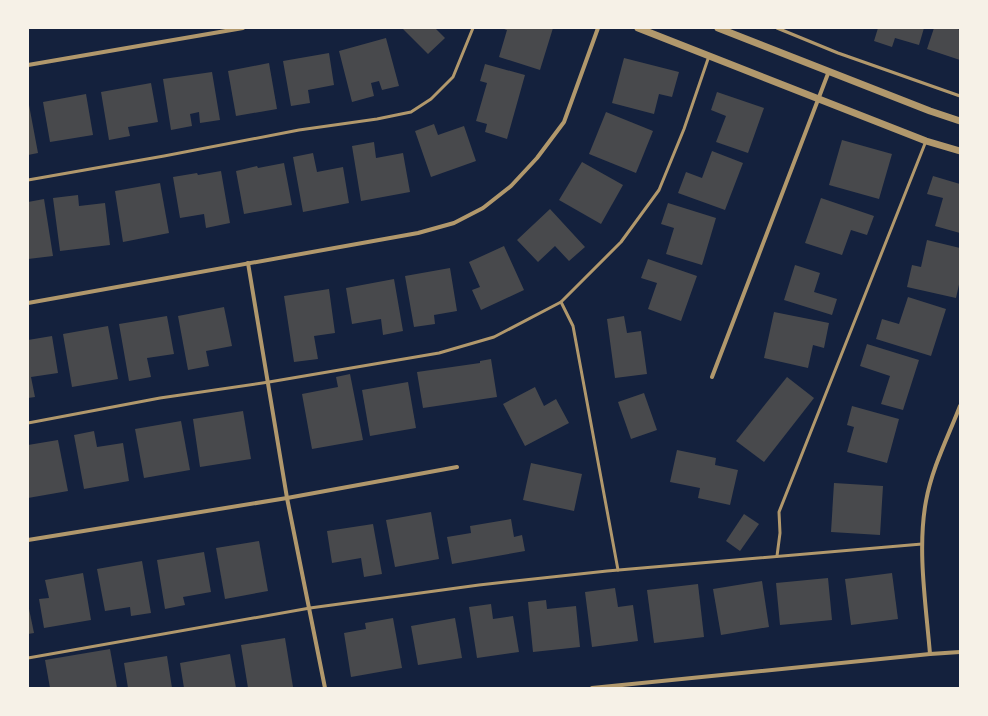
<svg xmlns="http://www.w3.org/2000/svg" width="988" height="716" font-family="'IBM Plex Serif',serif">
  <style>
    .building { fill: #48494c }
    .lines { fill: none; stroke-linecap: round; stroke-linejoin: round }
    .service { stroke: #b1986c; stroke-width: 3 }
    .minor { stroke: #b1986c; stroke-width: 4 }
    .tertiary { stroke: #b1986c; stroke-width: 7 }
  </style>
  <rect width="100%" height="100%" fill="#14213d"/>
  <g class="building">
    <polygon points="402,28 435,28 445,38 428,54"/>
    <polygon points="501,28 553,28 540,70 499,57 507,30"/>
    <polygon points="878,28 924,28 919,45 895,38 892,47 874,41"/>
    <polygon points="934,28 955,28 960,30 960,60 927,49"/>
    <polygon points="386,38 399,86 382,90 379,81 371,83 374,96 352,102 339,51"/>
    <polygon points="329,53 334,85 308,90 310,103 291,106 283,61"/>
    <polygon points="624,58 679,72 672,97 659,94 654,114 612,103"/>
    <polygon points="269,63 277,109 236,116 228,71"/>
    <polygon points="485,64 525,75 507,139 485,132 487,124 476,121 487,83 480,81"/>
    <polygon points="212,72 220,120 200,123 199,112 190,114 192,126 171,130 163,79"/>
    <polygon points="151,83 158,122 128,127 130,136 109,140 101,92"/>
    <polygon points="717,92 764,108 748,153 716,142 726,116 711,110"/>
    <polygon points="86,94 93,135 50,142 43,102"/>
    <polygon points="28,105 29,105 38,153 28,155"/>
    <polygon points="606,112 653,131 636,173 589,154"/>
    <polygon points="434,124 438,135 464,126 476,161 431,177 415,131"/>
    <polygon points="842,140 892,154 879,199 829,185"/>
    <polygon points="374,142 376,158 403,153 410,192 361,201 352,146"/>
    <polygon points="712,151 743,163 725,210 678,193 686,172 702,178"/>
    <polygon points="313,153 317,172 343,167 349,203 303,212 293,157"/>
    <polygon points="582,162 623,185 601,224 559,200"/>
    <polygon points="284,163 292,205 244,214 236,171 257,166 258,168"/>
    <polygon points="221,171 230,223 206,228 204,214 180,218 173,177 197,173 198,175"/>
    <polygon points="933,176 960,184 960,233 935,226 943,198 927,194"/>
    <polygon points="160,183 169,233 123,242 115,191"/>
    <polygon points="78,195 79,206 105,203 110,245 60,251 53,198"/>
    <polygon points="821,198 874,216 867,235 851,230 842,255 805,243"/>
    <polygon points="44,199 53,256 28,259 28,202"/>
    <polygon points="668,203 716,218 702,265 666,254 674,228 661,224"/>
    <polygon points="550,209 585,247 569,261 555,246 538,262 517,240"/>
    <polygon points="927,240 960,248 960,280 956,298 907,287 912,265 921,267"/>
    <polygon points="504,246 524,290 481,310 472,290 480,287 469,262"/>
    <polygon points="648,259 697,276 681,321 648,309 657,283 641,278"/>
    <polygon points="795,265 820,273 814,292 837,299 832,315 784,300"/>
    <polygon points="450,268 457,311 434,315 435,324 414,327 405,276"/>
    <polygon points="394,279 403,331 383,335 381,319 352,324 346,288"/>
    <polygon points="329,289 335,333 314,336 318,359 294,362 284,296"/>
    <polygon points="908,297 946,309 931,356 876,339 882,319 899,324"/>
    <polygon points="224,307 232,346 206,351 209,366 188,370 178,316"/>
    <polygon points="774,312 829,323 824,348 813,345 808,368 764,358"/>
    <polygon points="167,316 174,354 147,358 151,377 129,381 119,324"/>
    <polygon points="624,316 627,333 641,331 647,374 615,378 607,319"/>
    <polygon points="108,326 118,379 72,387 63,334"/>
    <polygon points="52,336 58,373 31,377 35,397 28,398 28,340"/>
    <polygon points="867,344 919,360 903,410 881,404 890,376 860,366"/>
    <polygon points="491,359 497,397 423,408 417,372 480,363 480,361"/>
    <polygon points="350,374 363,440 312,449 302,394 338,387 336,377"/>
    <polygon points="787,377 814,398 764,462 736,441"/>
    <polygon points="408,382 416,428 370,436 362,390"/>
    <polygon points="535,387 544,406 556,399 569,423 525,446 503,404"/>
    <polygon points="644,393 657,430 631,439 618,402"/>
    <polygon points="852,406 899,419 887,463 847,452 854,427 847,425"/>
    <polygon points="243,411 251,459 200,467 193,419"/>
    <polygon points="181,421 190,470 144,478 135,429"/>
    <polygon points="94,431 97,447 123,443 129,481 84,489 74,435"/>
    <polygon points="58,440 68,491 28,498 28,445"/>
    <polygon points="677,450 716,458 715,465 738,470 730,505 698,498 700,488 670,482"/>
    <polygon points="531,463 582,474 574,511 523,500"/>
    <polygon points="834,483 883,486 880,535 831,532"/>
    <polygon points="431,512 439,559 395,567 386,520"/>
    <polygon points="744,514 759,524 740,551 726,541"/>
    <polygon points="511,519 514,537 522,535 525,551 452,564 447,537 471,533 470,526"/>
    <polygon points="373,524 382,574 364,577 361,558 332,563 327,531"/>
    <polygon points="259,541 268,591 225,599 216,548"/>
    <polygon points="204,552 211,592 183,597 185,605 165,609 157,560"/>
    <polygon points="142,561 151,613 131,616 130,607 105,611 97,569"/>
    <polygon points="83,573 91,620 44,628 39,599 49,598 45,580"/>
    <polygon points="892,573 898,619 851,625 845,579"/>
    <polygon points="828,578 832,620 780,625 776,583"/>
    <polygon points="762,581 769,627 721,635 713,589"/>
    <polygon points="698,584 704,637 654,643 647,590"/>
    <polygon points="615,588 618,607 633,605 638,641 592,647 585,592"/>
    <polygon points="546,600 547,609 576,606 580,647 533,652 528,602"/>
    <polygon points="28,604 34,633 28,634"/>
    <polygon points="491,604 493,619 513,616 519,652 477,658 469,607"/>
    <polygon points="393,618 402,668 351,677 344,633 366,629 365,623"/>
    <polygon points="455,618 462,658 418,665 411,626"/>
    <polygon points="285,638 293,687 248,688 241,645"/>
    <polygon points="110,649 117,688 50,688 45,660"/>
    <polygon points="230,654 236,688 184,688 180,663"/>
    <polygon points="167,656 172,688 128,688 124,663"/>
  </g>
  <g class="lines">
    <g class="service">
      <polyline points="777,28 838,53 960,96"/>
      <polyline points="28,180 164,156 299,130 377,119 411,112 431,99 453,77 473,28"/>
      <polyline points="561,302 573,326 618,570"/>
      <polyline points="28,423 160,398 269,382 439,353 494,337 561,302 621,242 659,190 684,129 709,56"/>
      <polyline points="777,556 780,533 779,512 926,141"/>
      <polyline points="28,658 310,608 479,585 607,571 922,544"/>
    </g>
    <g class="minor">
      <polyline points="28,65 243,28"/>
      <polyline points="248,263 287,498 325,688"/>
      <polyline points="28,303 418,233 454,223 483,208 511,186 537,158 564,122 598,28"/>
      <polyline points="712,377 829,71"/>
      <polyline points="28,540 287,498 457,467"/>
      <path d="M930,654C926,605 917,549 926,501C932,468 948,437 960,406"/>
      <polyline points="592,688 930,654 960,652"/>
    </g>
    <g class="tertiary">
      <polyline points="638,28 926,141 960,151"/>
      <polyline points="718,28 930,111 960,121"/>
    </g>
  </g>
  <rect width="988" height="716" fill="none" stroke="#f6f1e7" stroke-width="58"/>
</svg>
